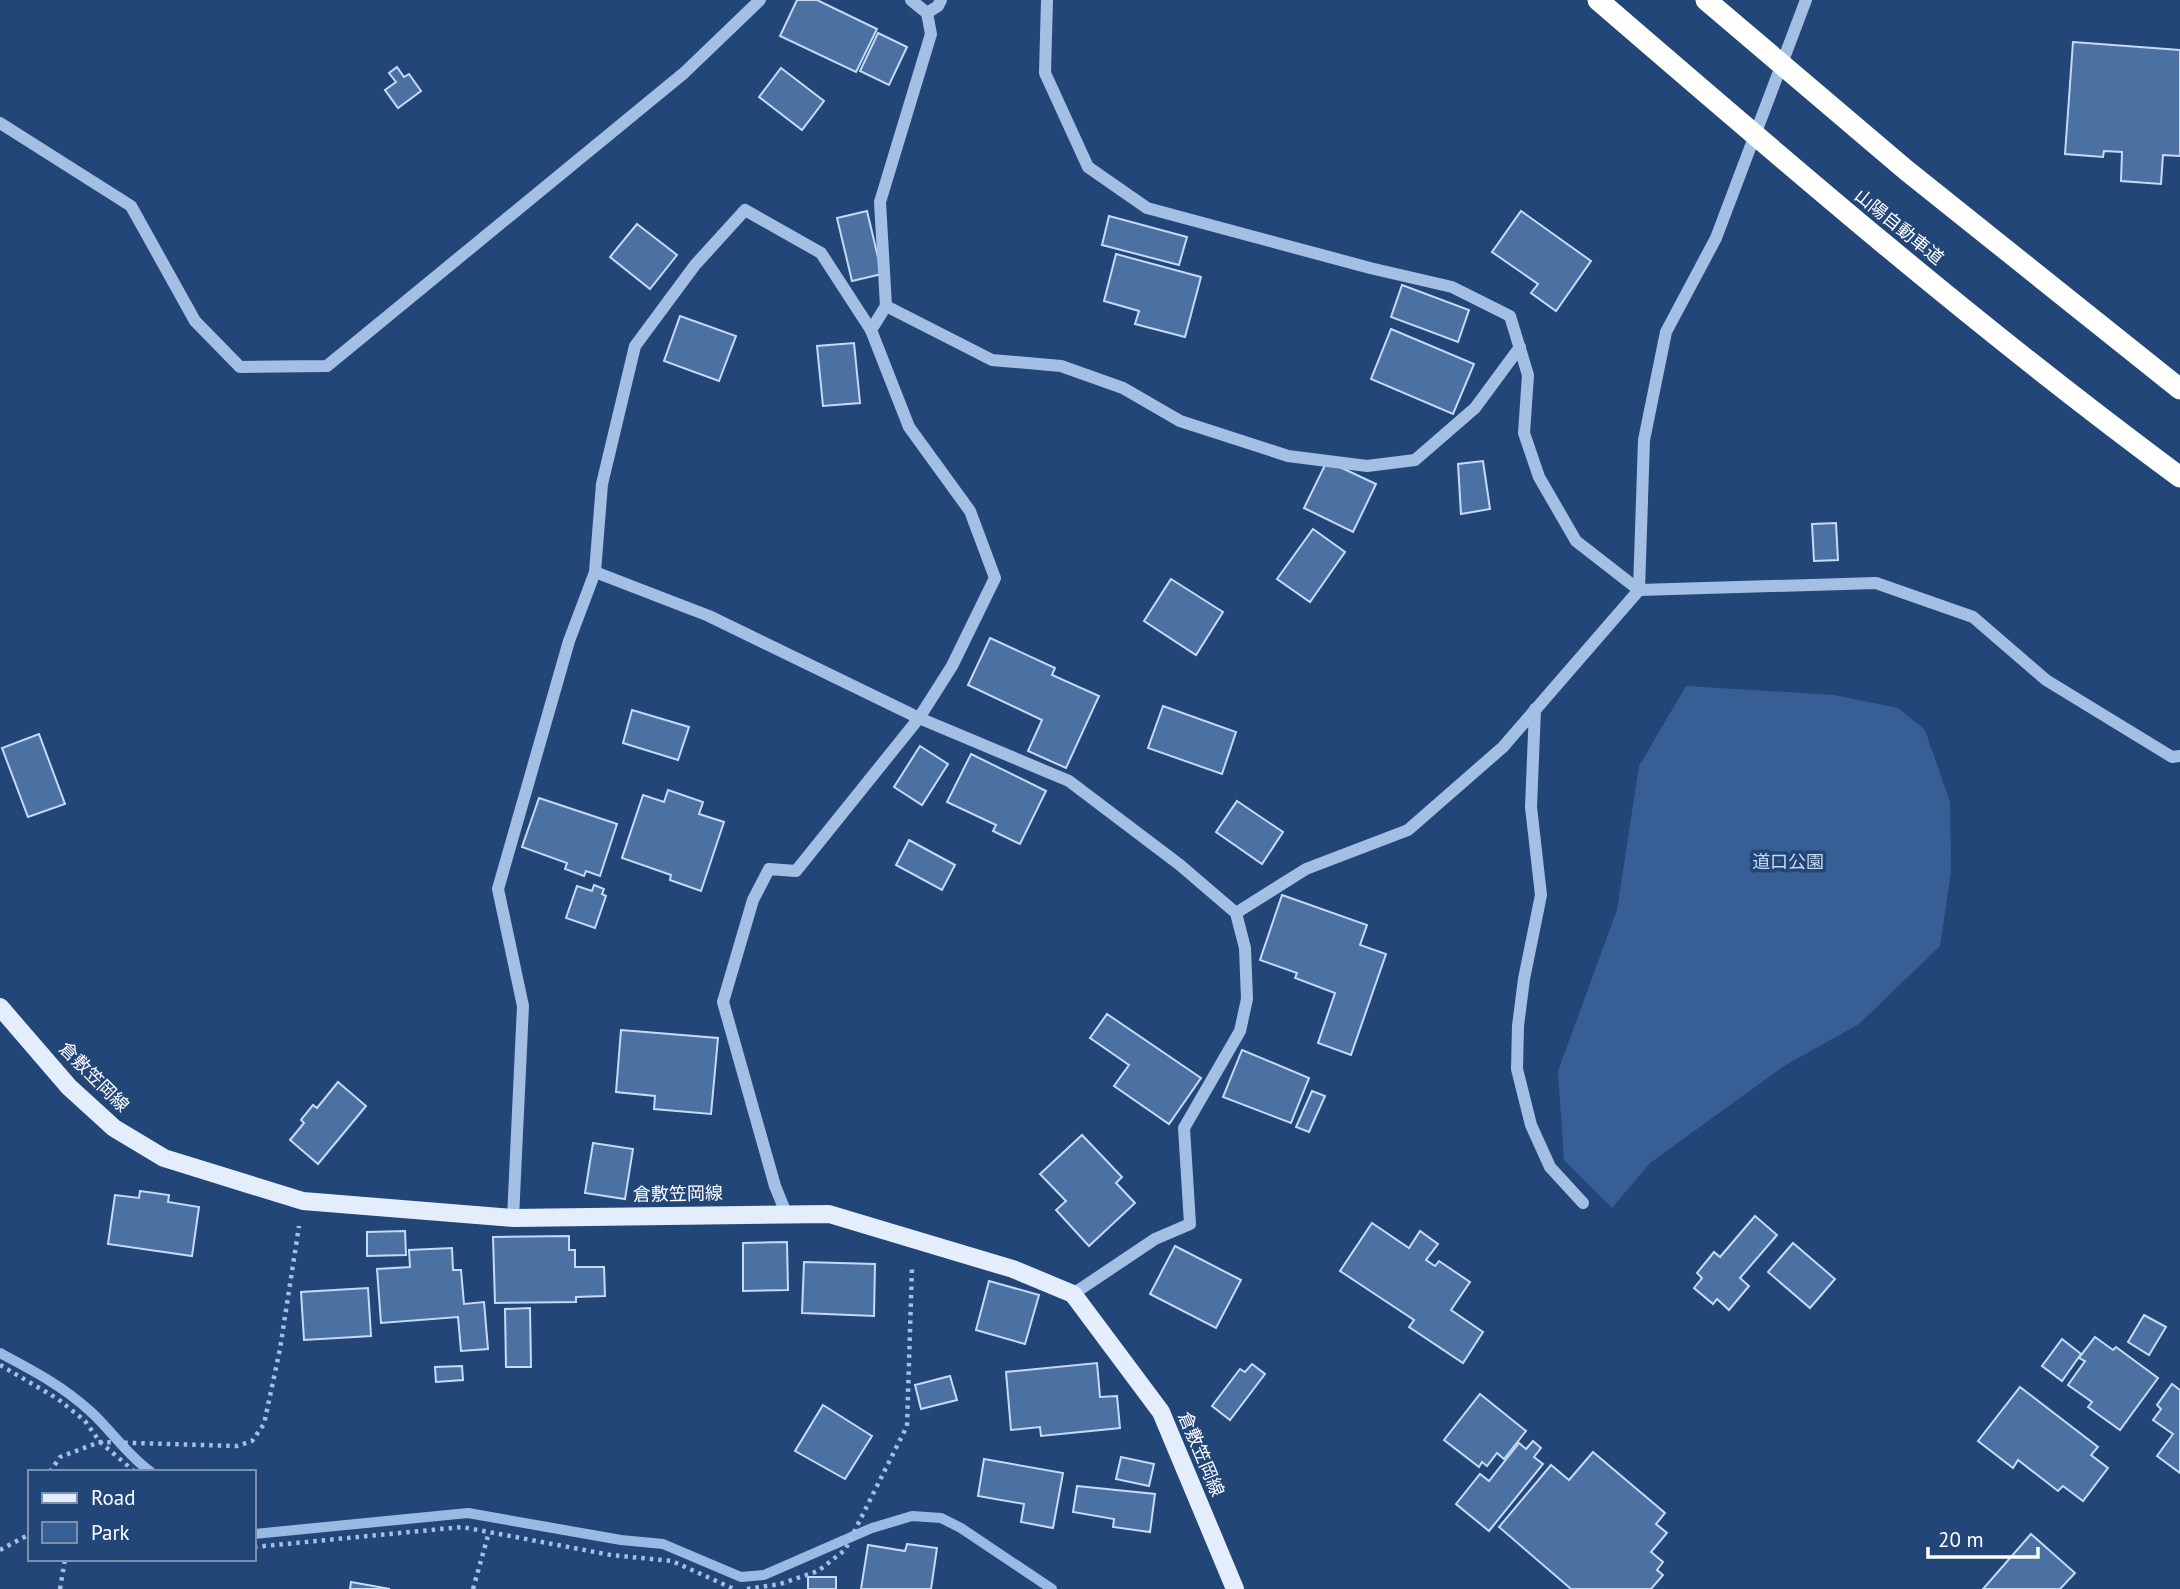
<svg xmlns="http://www.w3.org/2000/svg" width="2180" height="1589" font-family="'PT Sans','Noto Sans JP',sans-serif">
  <style>
    .green { fill: #375f95 }
    .lines { fill: none; stroke-linecap: round; stroke-linejoin: round }
    .stream { stroke: #98bae5; stroke-width: 10 }
    .building { fill: #4b70a2; stroke: #c7daf3; stroke-width: 2 }
    .path { stroke: #a4bfe4; stroke-width: 4.5; stroke-dasharray: 3.5 5; stroke-linecap: butt }
    .minor { stroke: #a4bfe4; stroke-width: 12 }
    .major { stroke: #e4edfc; stroke-width: 18 }
    .highway-bridge { stroke: #fff; stroke-width: 21 }
    .labels { text-anchor: middle; stroke-width: 7; stroke-linejoin: round; paint-order: stroke }
    .street-label { font-size: 18px; fill: #fff; stroke: #234678 }
    .park-label { font-size: 18px; fill: #c7daf3; stroke: #234678 }
  </style>
  <rect width="100%" height="100%" fill="#234678"/>
  <polygon class="green" points="1686,686 1834,695 1898,708 1925,730 1950,802 1951,872 1940,946 1859,1024 1784,1066 1650,1163 1612,1208 1564,1160 1558,1071 1617,910 1639,766"/>
  <g class="lines">
    <g class="stream">
      <path d="M0,1353C32,1370 63,1386 90,1411C112,1431 127,1455 151,1472"/>
      <polyline points="254,1534 468,1513 621,1540 663,1544 741,1577 764,1575 872,1528 912,1516 941,1518 961,1528 1052,1589"/>
    </g>
  </g>
  <g class="building">
    <polygon points="797,0 817,0 877,29 856,72 780,36"/>
    <polygon points="878,33 907,47 889,85 860,71"/>
    <polygon points="2073,42 2180,50 2180,156 2163,155 2161,184 2121,181 2122,152 2104,151 2103,157 2065,154"/>
    <polygon points="397,67 404,77 409,74 421,91 398,108 385,90 396,82 389,73"/>
    <polygon points="781,68 824,101 802,130 759,97"/>
    <polygon points="867,211 882,274 852,281 837,218"/>
    <polygon points="1521,211 1591,261 1556,311 1531,293 1538,284 1492,252"/>
    <polygon points="1109,216 1187,237 1179,265 1102,245"/>
    <polygon points="637,224 677,255 650,289 610,257"/>
    <polygon points="1116,254 1201,277 1185,337 1135,324 1139,311 1104,301"/>
    <polygon points="1402,285 1469,310 1458,342 1391,317"/>
    <polygon points="680,316 736,336 719,381 664,361"/>
    <polygon points="1391,329 1474,364 1453,414 1371,379"/>
    <polygon points="854,343 860,403 823,406 817,346"/>
    <polygon points="1327,461 1376,484 1353,532 1304,508"/>
    <polygon points="1483,461 1490,509 1461,514 1458,464"/>
    <polygon points="1836,523 1838,560 1814,561 1812,524"/>
    <polygon points="1313,529 1345,552 1310,602 1277,579"/>
    <polygon points="1171,579 1223,612 1196,655 1144,621"/>
    <polygon points="990,638 1055,668 1052,675 1099,696 1066,768 1028,751 1042,720 968,685"/>
    <polygon points="1163,706 1236,732 1222,774 1148,748"/>
    <polygon points="632,710 689,727 678,760 623,743"/>
    <polygon points="39,734 65,804 28,817 2,748"/>
    <polygon points="920,746 948,764 922,805 894,787"/>
    <polygon points="971,754 1046,791 1020,844 993,831 996,825 947,802"/>
    <polygon points="668,790 703,802 699,814 724,822 701,891 670,880 671,875 622,858 643,795 664,802"/>
    <polygon points="539,798 617,824 600,876 586,871 584,876 565,869 567,863 522,847"/>
    <polygon points="1237,801 1283,832 1262,864 1216,832"/>
    <polygon points="909,840 955,865 942,890 896,865"/>
    <polygon points="594,885 604,889 602,894 606,896 595,928 566,918 577,886 592,891"/>
    <polygon points="1282,895 1367,925 1360,945 1386,954 1351,1055 1318,1043 1335,993 1295,978 1297,973 1260,960"/>
    <polygon points="1107,1014 1201,1078 1169,1124 1114,1086 1129,1065 1090,1038"/>
    <polygon points="621,1030 718,1038 711,1114 654,1109 655,1096 616,1092"/>
    <polygon points="1242,1050 1309,1078 1291,1123 1223,1097"/>
    <polygon points="338,1082 366,1106 318,1164 290,1140 304,1123 301,1120 313,1105 317,1108"/>
    <polygon points="1312,1091 1325,1096 1309,1132 1296,1127"/>
    <polygon points="1082,1135 1122,1177 1116,1183 1135,1203 1089,1246 1056,1210 1066,1201 1040,1174"/>
    <polygon points="593,1143 633,1149 625,1199 585,1193"/>
    <polygon points="140,1191 169,1195 168,1202 199,1207 192,1256 108,1244 115,1195 139,1198"/>
    <polygon points="1755,1216 1777,1235 1740,1278 1749,1286 1729,1310 1717,1299 1713,1304 1694,1288 1702,1278 1697,1273 1714,1252 1720,1257"/>
    <polygon points="1372,1223 1409,1248 1420,1231 1438,1244 1426,1260 1435,1266 1439,1261 1470,1282 1451,1310 1483,1332 1463,1363 1409,1327 1414,1320 1340,1271"/>
    <polygon points="405,1231 406,1255 367,1256 367,1232"/>
    <polygon points="569,1236 569,1250 575,1250 575,1267 604,1267 605,1296 576,1297 576,1302 495,1303 493,1237"/>
    <polygon points="787,1242 788,1290 743,1291 743,1243"/>
    <polygon points="1793,1243 1835,1279 1810,1308 1768,1272"/>
    <polygon points="1175,1246 1241,1280 1216,1328 1150,1294"/>
    <polygon points="452,1248 453,1270 461,1270 464,1304 484,1302 488,1349 461,1351 458,1317 381,1323 377,1269 410,1267 409,1250"/>
    <polygon points="804,1262 875,1264 874,1316 802,1313"/>
    <polygon points="989,1281 1039,1295 1025,1344 976,1330"/>
    <polygon points="368,1288 371,1336 304,1340 301,1292"/>
    <polygon points="530,1308 531,1367 506,1367 505,1309"/>
    <polygon points="2144,1315 2166,1327 2149,1355 2128,1342"/>
    <polygon points="2095,1337 2113,1350 2116,1347 2158,1378 2120,1430 2088,1407 2092,1402 2068,1385 2085,1361 2079,1358"/>
    <polygon points="2062,1339 2081,1354 2062,1381 2042,1366"/>
    <polygon points="1097,1363 1100,1397 1117,1396 1120,1428 1041,1436 1040,1427 1011,1430 1006,1372"/>
    <polygon points="1252,1364 1265,1374 1230,1420 1212,1406 1240,1369 1245,1372"/>
    <polygon points="462,1366 463,1380 436,1382 435,1367"/>
    <polygon points="950,1376 957,1400 921,1409 915,1385"/>
    <polygon points="2172,1384 2180,1390 2180,1473 2157,1456 2173,1434 2153,1420 2161,1409 2157,1405"/>
    <polygon points="2020,1387 2098,1447 2091,1455 2108,1468 2083,1501 2063,1486 2058,1491 2018,1460 2013,1468 1978,1441"/>
    <polygon points="1480,1394 1526,1431 1504,1459 1497,1453 1487,1466 1482,1462 1479,1467 1444,1440"/>
    <polygon points="823,1405 872,1436 845,1479 795,1451"/>
    <polygon points="1533,1441 1541,1448 1534,1457 1543,1464 1489,1531 1456,1504 1480,1474 1489,1481 1519,1443 1526,1449"/>
    <polygon points="1593,1452 1665,1513 1656,1524 1667,1533 1651,1552 1663,1562 1657,1570 1663,1575 1651,1589 1571,1589 1499,1527 1551,1465 1569,1480"/>
    <polygon points="1121,1457 1154,1464 1149,1486 1116,1479"/>
    <polygon points="984,1459 1063,1473 1053,1528 1021,1522 1024,1504 978,1496"/>
    <polygon points="1077,1486 1155,1494 1150,1532 1113,1527 1114,1519 1073,1512"/>
    <polygon points="2031,1534 2075,1573 2060,1589 1983,1589"/>
    <polygon points="907,1544 937,1548 931,1589 861,1589 868,1545 905,1551"/>
    <rect x="808" y="1577" width="28" height="12"/>
    <polygon points="351,1582 390,1589 350,1589"/>
  </g>
  <g class="lines">
    <g class="path">
      <polyline points="0,1365 58,1399 85,1421 100,1442 135,1472"/>
      <polyline points="50,1472 60,1457 100,1442 237,1446 252,1441 264,1424 280,1349 299,1226"/>
      <polyline points="254,1547 462,1527 611,1555 672,1561 734,1589"/>
      <polyline points="0,1550 30,1534"/>
      <polyline points="60,1589 65,1559"/>
      <polyline points="473,1589 489,1532"/>
      <polyline points="747,1589 780,1584 818,1571 845,1550 907,1426 912,1267"/>
    </g>
    <g class="minor">
      <polyline points="1047,0 1045,73 1088,167 1147,208 1370,268 1452,287 1510,316 1528,375 1524,433 1539,477 1576,541 1639,590 1876,583 1973,617 2046,680 2172,757 2180,756"/>
      <polyline points="927,13 938,6 941,0"/>
      <polyline points="0,123 131,206 195,321 240,367 327,366 684,73 760,0"/>
      <polyline points="886,306 992,360 1061,366 1123,388 1180,421 1288,456 1367,466 1415,460 1475,408 1520,347"/>
      <polyline points="595,572 602,484 635,346 695,265 745,210 821,253 871,330"/>
      <polyline points="1535,709 1531,807 1541,895 1524,979 1518,1026 1517,1069 1531,1125 1550,1167 1583,1203"/>
      <polyline points="1236,913 1306,869 1408,830 1503,747 1639,590 1644,440 1666,332 1716,238 1806,0"/>
      <polyline points="786,1213 775,1186 723,1002 753,900 769,869 796,871 919,718 952,666 995,578 970,511 909,427 871,330 886,306 880,202 931,34 927,13 911,0"/>
      <polyline points="513,1218 523,1006 498,889 569,641 595,572 709,616 919,718 1069,781 1180,865 1236,913 1245,948 1247,999 1240,1031 1184,1128 1190,1224 1155,1239 1073,1294"/>
    </g>
    <polyline class="major" points="0,1007 69,1087 114,1128 164,1158 303,1201 513,1218 829,1214 1013,1269 1073,1294 1161,1412 1235,1589"/>
    <g class="highway-bridge">
      <path d="M1598,0C1788,164 1978,328 2180,477"/>
      <polyline points="1706,0 1906,170 2180,389"/>
    </g>
  </g>
  <g class="labels">
    <g class="street-label">
      <text transform="translate(1899 227) rotate(39)" y="6">山陽自動車道</text>
      <text transform="translate(94 1077) rotate(45)" y="6">倉敷笠岡線</text>
      <text transform="translate(678 1194) rotate(-1)" y="6">倉敷笠岡線</text>
      <text transform="translate(1201 1454) rotate(67)" y="6">倉敷笠岡線</text>
    </g>
    <g class="park-label">
      <text x="1788" y="868">道口公園</text>
    </g>
  </g>
  <rect x="28" y="1470" width="228" height="91" fill="#234678" stroke="#7b90ae" stroke-width="2"/>
  <rect x="42" y="1493" width="35" height="10" fill="#e4edfc" stroke="#7b90ae" stroke-width="2"/>
  <text x="91" y="1505" font-size="21" fill="#ffffff">Road</text>
  <rect x="42" y="1522" width="35" height="21" fill="#375f95" stroke="#7b90ae" stroke-width="2"/>
  <text x="91" y="1540" font-size="21" fill="#ffffff">Park</text>
  <path d="M1928 1547v10h110v-10" fill="none" stroke="#ffffff" stroke-width="3.5"/>
  <text x="1938" y="1547" font-size="21" fill="#ffffff" stroke="#234678" stroke-width="5" paint-order="stroke">20 m</text>
</svg>
